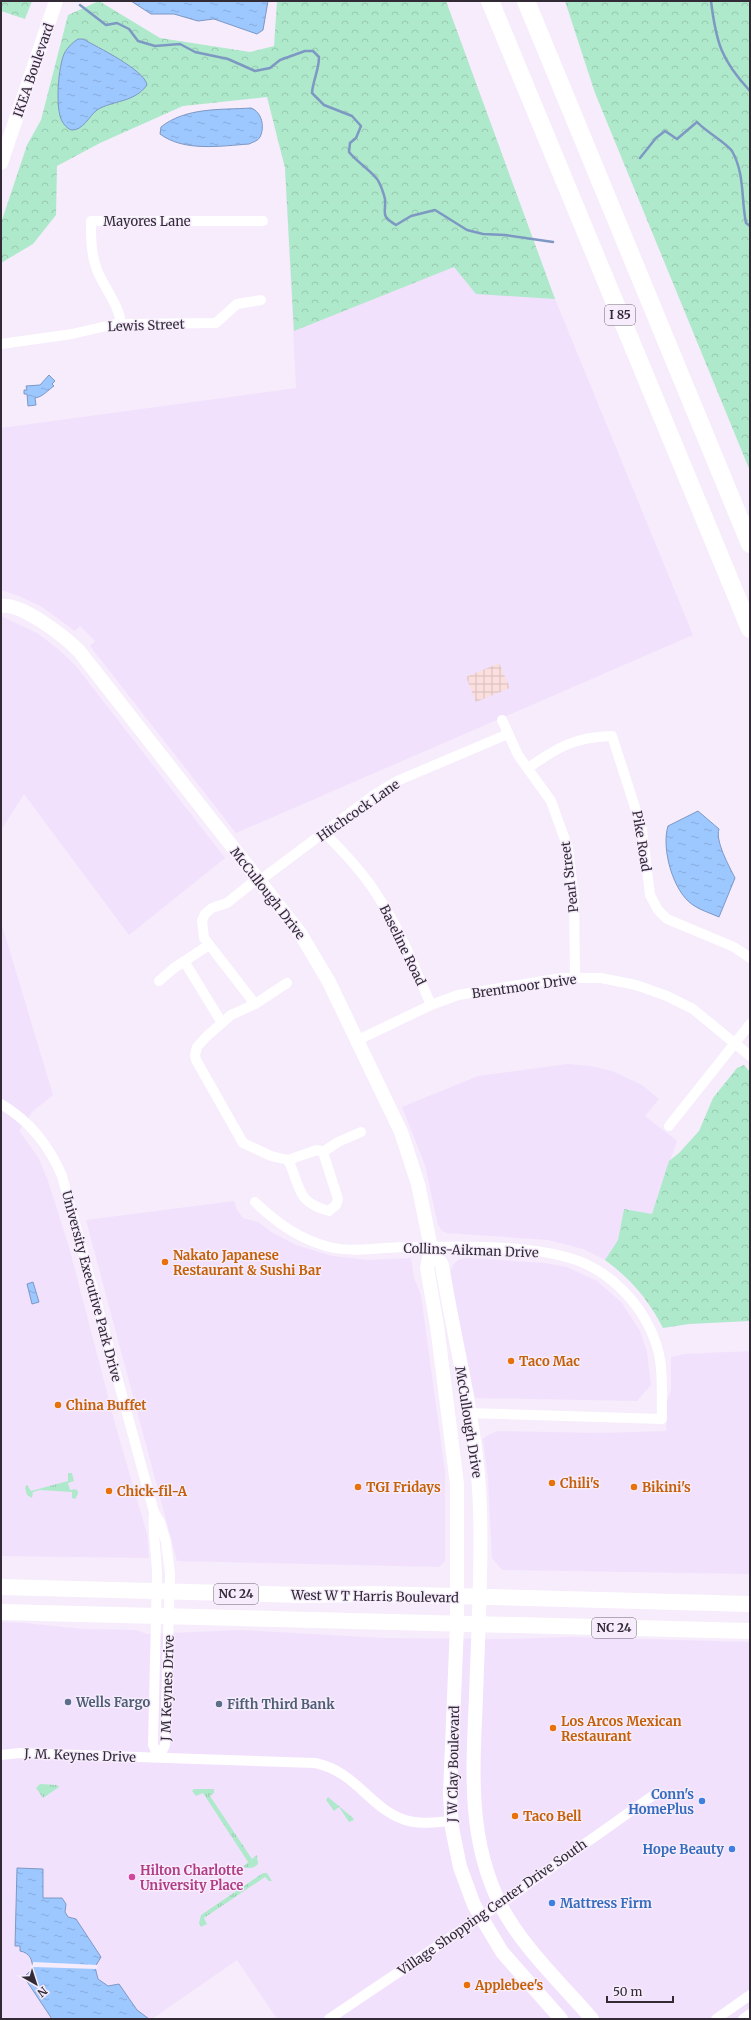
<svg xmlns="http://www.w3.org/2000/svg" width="751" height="2020" font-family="Merriweather,serif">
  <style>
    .built { fill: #f2e1fc }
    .industrial { fill: url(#industrial-grid) }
    .grass { fill: url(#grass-tufts) }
    .forest { fill: url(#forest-crowns) }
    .water { fill: url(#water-ripples); stroke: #7d98c3 }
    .pier { fill: #f6ecfc }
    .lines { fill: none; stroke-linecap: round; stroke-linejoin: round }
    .stream { stroke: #7d98c3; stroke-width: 2.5 }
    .street { stroke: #fff; stroke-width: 10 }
    .secondary { stroke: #fff; stroke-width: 14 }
    .primary { stroke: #fff; stroke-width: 16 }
    .highway { stroke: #fff; stroke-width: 18 }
    .food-dot { fill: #e8710a; stroke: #f6ecfc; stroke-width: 1.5 }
    .service-dot { fill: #5c6f8a; stroke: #f6ecfc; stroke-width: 1.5 }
    .shop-dot { fill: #3f7fe0; stroke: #f6ecfc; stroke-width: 1.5 }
    .hotel-dot { fill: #d1479c; stroke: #f6ecfc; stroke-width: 1.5 }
    .labels { text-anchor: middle; stroke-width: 3; stroke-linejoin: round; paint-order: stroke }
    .shield { fill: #f6ecfc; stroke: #6d6571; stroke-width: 1 }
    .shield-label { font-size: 12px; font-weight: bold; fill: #322b36 }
    .street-label { font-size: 13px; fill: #322b36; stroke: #f6ecfc }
    .food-label { font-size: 13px; font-weight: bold; fill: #c56008; stroke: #f6ecfc; text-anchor: start }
    .service-label { font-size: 13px; font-weight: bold; fill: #4e5e75; stroke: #f6ecfc; text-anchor: start }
    .shop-label { font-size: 13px; font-weight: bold; fill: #366cbe; stroke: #f6ecfc; text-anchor: end }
    .hotel-label { font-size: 13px; font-weight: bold; fill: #b23c85; stroke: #f6ecfc; text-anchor: start }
  </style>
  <defs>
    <pattern id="industrial-grid" width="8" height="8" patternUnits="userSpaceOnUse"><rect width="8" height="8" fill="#fadfde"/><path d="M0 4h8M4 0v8" fill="none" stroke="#d7c0bf"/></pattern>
    <pattern id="grass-tufts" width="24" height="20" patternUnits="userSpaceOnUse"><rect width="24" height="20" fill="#afe9cb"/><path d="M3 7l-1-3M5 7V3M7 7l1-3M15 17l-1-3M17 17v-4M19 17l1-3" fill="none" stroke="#97c8af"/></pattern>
    <pattern id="forest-crowns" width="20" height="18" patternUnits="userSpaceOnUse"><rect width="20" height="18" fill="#afe9cb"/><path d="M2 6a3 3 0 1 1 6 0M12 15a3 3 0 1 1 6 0" fill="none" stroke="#97c8af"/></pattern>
    <pattern id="water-ripples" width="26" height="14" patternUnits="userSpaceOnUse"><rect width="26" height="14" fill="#9dc7ff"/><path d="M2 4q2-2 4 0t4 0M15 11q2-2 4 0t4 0" fill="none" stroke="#88abdb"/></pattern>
  </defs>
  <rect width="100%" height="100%" fill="#f6ecfc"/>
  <g class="built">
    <polygon points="450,12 555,299 693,635 236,833 90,646 95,641 80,626 75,631 42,607 19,596 1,590 1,428 296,388 285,168"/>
    <polygon points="1,616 37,633 58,649 75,665 225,858 129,935 24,794 1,830"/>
    <polygon points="1,922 53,1095 33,1111 19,1131 38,1157 48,1181 69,1247 116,1427 147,1534 149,1558 1,1556"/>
    <polygon points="568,1064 590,1066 612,1071 642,1085 659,1099 645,1116 677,1141 652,1214 624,1209 618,1240 605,1260 583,1249 548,1240 447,1233 442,1231 438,1225 425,1165 402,1107 478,1076"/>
    <polygon points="234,1201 237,1210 243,1218 258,1222 273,1233 296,1245 332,1256 368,1260 411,1258 414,1278 421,1295 445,1471 445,1561 439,1567 177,1561 86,1220"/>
    <polygon points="465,1258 545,1263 567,1267 597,1281 622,1303 640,1331 647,1352 651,1385 637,1401 475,1398 449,1275 453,1265 458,1260"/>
    <polygon points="750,1351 750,1574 502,1570 492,1558 488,1480 483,1439 488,1435 498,1431 601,1433 666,1431 667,1401 671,1390 671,1357 684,1354"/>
    <polygon points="1,1622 25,1623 83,1629 136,1630 147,1634 241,1630 384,1638 505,1639 572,1637 750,1642 750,2019 277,2019 237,1960 152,2019 149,2019 137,2010 119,1984 108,1986 98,1979 95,1967 101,1956 76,1919 68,1917 65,1912 43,1898 17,1868 15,1946 20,1946 20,1951 28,1954 31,1959 32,1969 24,1977 52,2019 1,2019"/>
  </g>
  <polygon class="industrial" points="499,663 510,688 476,702 466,677"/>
  <g class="grass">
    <polygon points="68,1473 72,1473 74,1481 68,1483 70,1490 75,1489 78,1491 78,1494 75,1499 72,1498 72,1492 40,1490 33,1492 32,1498 27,1495 25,1488 27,1485 31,1491 68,1481"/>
    <polygon points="40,1784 57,1785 59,1787 43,1798 36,1788"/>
    <path d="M194,1789H214V1793L210,1796L252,1859L257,1855L258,1864C254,1868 249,1869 243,1867L248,1862L203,1793L196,1796L192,1791Z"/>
    <polygon points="328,1797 353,1818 354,1820 349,1822 339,1807 334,1811 326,1800"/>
    <polygon points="263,1873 267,1873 272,1881 269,1881 265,1877 204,1918 207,1924 201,1927 199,1923 201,1915"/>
  </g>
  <g class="forest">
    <polygon points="1,1 32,1 25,19 1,11"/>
    <polygon points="99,1 160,38 250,52 274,46 277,1 446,1 555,299 476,294 454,267 294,331 285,168 267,97 183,106 100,143 57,166 56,215 33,244 1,263 1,223 27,145 41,120 68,15"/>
    <polygon points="565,1 750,1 750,471 595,93"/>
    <path d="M744,1065L750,1072V1321L689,1324L663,1328C648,1299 631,1279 605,1260L618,1240L624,1209L652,1214L669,1161L679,1153L699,1131L713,1098L737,1068Z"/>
  </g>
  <g class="water">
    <polygon points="131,1 268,1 263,30 257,34 214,19 198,21 174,14 151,14"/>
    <path d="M78,39H83C97,47 145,70 147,85C134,103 113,100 97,110C89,116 83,131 71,130C67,128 64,125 62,121C55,109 58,65 65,52C68,47 73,42 78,39Z"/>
    <path d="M251,108C262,112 265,127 260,137C258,141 253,142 249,144C221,146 184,152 160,134L161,127C186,107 221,110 251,108Z"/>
    <path d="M49,375L55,381L52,384L54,386C49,389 43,397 35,398L36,405L28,406L27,394H24V390H27L26,386L40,385Z"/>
    <path d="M698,811L719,829C715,841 729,866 735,878L719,917C710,913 700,910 693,905C673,892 661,848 668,826Z"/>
    <polygon points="33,1282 39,1302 32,1304 27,1284"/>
    <path d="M17,1868L43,1869V1898H62L66,1904L65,1912L68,1917L76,1919L101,1957L95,1967L98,1979L108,1986L119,1984L137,2010L149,2019H52L24,1977L32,1969C33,1960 30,1953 20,1951V1946H15Z"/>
  </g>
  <polygon class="pier" points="33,1962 98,1965 97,1969 33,1967"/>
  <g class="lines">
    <g class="stream">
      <path d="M711,1C716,42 721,60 750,91"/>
      <path d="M80,5L106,25L117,23L129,29L138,41L155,46L180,44L195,52L228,59L255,71L270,68L280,60L305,51H313L319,57C319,70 313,80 312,93L324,105L352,116L361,126L356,138L350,143L349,152C357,162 369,169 377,179C380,183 384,194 385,199C386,215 380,215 396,225L411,216L435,210L467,230L483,234L505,235L553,242"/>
      <path d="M640,158L656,138L665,131L677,139L697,122C706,132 727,143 732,151C745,174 741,199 746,223L750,226"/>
    </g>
    <g class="street">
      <path d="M121,324C119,304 104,288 97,270C91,254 91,238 91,221H263"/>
      <polyline points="1,344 72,334 115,324 216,323 237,304 261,300"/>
      <polyline points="502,720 518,755 551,801 568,848 574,898 575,978"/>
      <path d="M528,768C558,747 575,737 612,736L642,829L650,895L658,910L667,919L734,947L750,958"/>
      <path d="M324,832C344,853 364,873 379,898C401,931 415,969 431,1005"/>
      <path d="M257,879L227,903L212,908L205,914L202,921L204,938L255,1004L231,1015L207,1036L197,1047L195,1055L196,1060L243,1143L271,1156L288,1160C301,1186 295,1202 329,1211L336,1205L338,1199L323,1152L317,1150L288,1160"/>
      <polyline points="259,881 374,795 397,781 508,734"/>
      <polyline points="184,961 222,1023"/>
      <polyline points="159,981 174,968 209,945"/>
      <polyline points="255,1004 287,983"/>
      <polyline points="358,1040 431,1005 458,995 561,978 601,978 636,985 667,996 693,1009 750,1056"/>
      <path d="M1,1104C30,1121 49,1145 62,1176L154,1512L160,1522L166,1542L170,1574L165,1745L159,1757"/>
      <polyline points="669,1126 750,1024"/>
      <polyline points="323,1152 338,1142 361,1132"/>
      <path d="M255,1202C277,1223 299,1239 329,1247C355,1253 383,1247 410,1247C461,1247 517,1244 566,1257C610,1268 646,1307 658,1350C664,1372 661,1397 662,1419L469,1413"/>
      <path d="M154,1512C152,1532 157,1555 157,1576L153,1745L159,1757"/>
      <path d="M1,1755L20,1753L315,1763C356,1771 369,1808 405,1820C420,1825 436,1822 451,1821"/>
      <polyline points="329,2019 500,1904 655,1794"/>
      <polyline points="716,2019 750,1995"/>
      <polyline points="743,2019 750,2014"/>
    </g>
    <g class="secondary">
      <polyline points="1,163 56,1"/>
      <path d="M1,606C21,602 65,637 79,651L300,933L329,982L401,1132L418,1184L431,1248L427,1268L437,1326L457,1484V1625L450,1794L452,1828L460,1867L474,1905L502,1952L561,2019"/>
      <path d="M431,1248L442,1265C455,1346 478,1428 480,1509C482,1572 478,1634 476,1697C473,1769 467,1837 500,1904C521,1946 562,1984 592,2019"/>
    </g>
    <g class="primary">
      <polyline points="1,1587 301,1595 375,1594 750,1604"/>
      <polyline points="1,1612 750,1631"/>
    </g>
    <g class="highway">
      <polyline points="490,1 750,629"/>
      <polyline points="526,1 750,544"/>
    </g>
  </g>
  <g class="food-dot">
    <circle cx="165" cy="1262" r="4"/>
    <circle cx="511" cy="1361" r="4"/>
    <circle cx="58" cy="1405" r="4"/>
    <circle cx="552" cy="1483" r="4"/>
    <circle cx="358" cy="1487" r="4"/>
    <circle cx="634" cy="1487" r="4"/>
    <circle cx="109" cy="1491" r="4"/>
    <circle cx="553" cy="1728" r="4"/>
    <circle cx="515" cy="1816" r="4"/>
    <circle cx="467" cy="1985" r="4"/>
  </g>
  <g class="service-dot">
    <circle cx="68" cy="1702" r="4"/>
    <circle cx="219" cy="1704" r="4"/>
  </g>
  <g class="shop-dot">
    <circle cx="702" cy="1801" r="4"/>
    <circle cx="732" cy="1849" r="4"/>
    <circle cx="552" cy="1903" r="4"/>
  </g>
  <circle class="hotel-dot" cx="132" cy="1877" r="4"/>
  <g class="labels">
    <g class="shield">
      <rect x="605" y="305" width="30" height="20" rx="3"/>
      <rect x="214" y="1584" width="44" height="20" rx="3"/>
      <rect x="592" y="1618" width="44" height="20" rx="3"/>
    </g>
    <g class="shield-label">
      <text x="620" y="319">I 85</text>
      <text x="236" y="1598">NC 24</text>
      <text x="614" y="1632">NC 24</text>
    </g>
    <g class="street-label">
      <text transform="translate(33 70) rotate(-71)" y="5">IKEA Boulevard</text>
      <text x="147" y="226">Mayores Lane</text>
      <text transform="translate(146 325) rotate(-2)" y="5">Lewis Street</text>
      <text transform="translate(358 810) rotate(-35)" y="5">Hitchcock Lane</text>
      <text transform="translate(642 841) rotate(81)" y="5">Pike Road</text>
      <text transform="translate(569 877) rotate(-97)" y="5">Pearl Street</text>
      <text transform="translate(268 893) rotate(52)" y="5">McCullough Drive</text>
      <text transform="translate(403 945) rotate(64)" y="5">Baseline Road</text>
      <text transform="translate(524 986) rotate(-8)" y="5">Brentmoor Drive</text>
      <text transform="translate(471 1250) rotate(2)" y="5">Collins-Aikman Drive</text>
      <text transform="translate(92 1286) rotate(75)" y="5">University Executive Park Drive</text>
      <text transform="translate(469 1422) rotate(81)" y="5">McCullough Drive</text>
      <text transform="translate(375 1596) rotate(1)" y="5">West W T Harris Boulevard</text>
      <text transform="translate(167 1688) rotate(-88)" y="5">J M Keynes Drive</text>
      <text transform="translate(80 1755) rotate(2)" y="5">J. M. Keynes Drive</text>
      <text transform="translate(453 1764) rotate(-89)" y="5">J W Clay Boulevard</text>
      <text transform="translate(492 1907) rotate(-35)" y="5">Village Shopping Center Drive South</text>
    </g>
    <g class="food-label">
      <text x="173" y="1260">Nakato Japanese<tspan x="173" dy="15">Restaurant &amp; Sushi Bar</tspan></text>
      <text x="519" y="1366">Taco Mac</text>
      <text x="66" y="1410">China Buffet</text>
      <text x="560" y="1488">Chili's</text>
      <text x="366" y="1492">TGI Fridays</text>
      <text x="642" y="1492">Bikini's</text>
      <text x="117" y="1496">Chick-fil-A</text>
      <text x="561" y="1726">Los Arcos Mexican<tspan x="561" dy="15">Restaurant</tspan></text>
      <text x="523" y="1821">Taco Bell</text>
      <text x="475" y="1990">Applebee's</text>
    </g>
    <g class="service-label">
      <text x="76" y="1707">Wells Fargo</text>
      <text x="227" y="1709">Fifth Third Bank</text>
    </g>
    <g class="shop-label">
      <text x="694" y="1799">Conn's<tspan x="694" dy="15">HomePlus</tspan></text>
      <text x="724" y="1854">Hope Beauty</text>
      <text x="560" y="1908" text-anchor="start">Mattress Firm</text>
    </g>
    <g class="hotel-label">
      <text x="140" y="1875">Hilton Charlotte<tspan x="140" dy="15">University Place</tspan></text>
    </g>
  </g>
  <rect width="751" height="2020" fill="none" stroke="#322b36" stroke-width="4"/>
  <g transform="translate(36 1984) rotate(141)" stroke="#f6ecfc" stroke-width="3" paint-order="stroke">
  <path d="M0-3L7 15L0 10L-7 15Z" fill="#322b36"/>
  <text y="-6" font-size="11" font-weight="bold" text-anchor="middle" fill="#322b36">N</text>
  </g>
  <path d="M607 1996v6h66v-6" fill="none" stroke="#322b36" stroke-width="2"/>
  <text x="613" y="1996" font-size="12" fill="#322b36" stroke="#f6ecfc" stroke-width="3" paint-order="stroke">50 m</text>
</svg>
